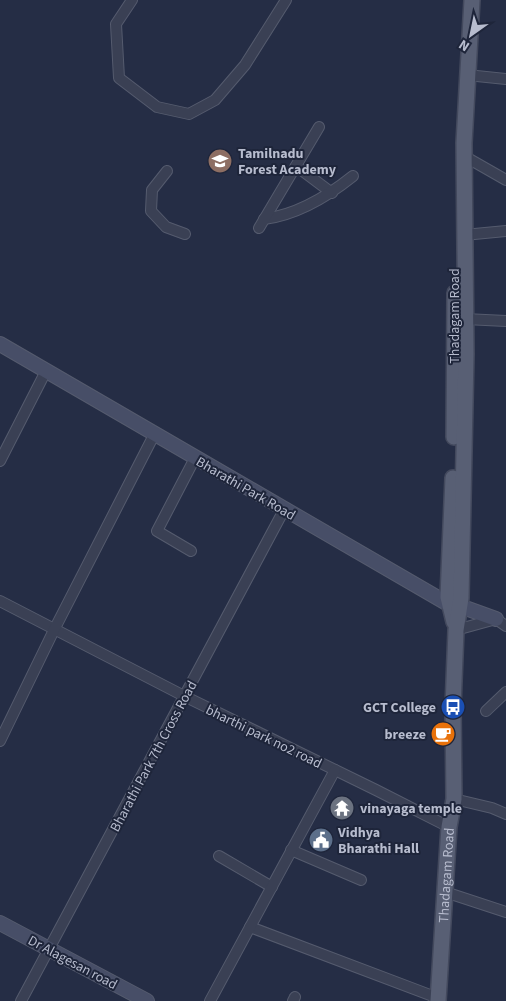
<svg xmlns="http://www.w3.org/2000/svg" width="506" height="1001" font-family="'Source Sans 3',sans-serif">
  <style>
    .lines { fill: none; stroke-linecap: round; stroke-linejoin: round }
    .street-casing { stroke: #555b6e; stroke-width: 12 }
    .secondary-casing { stroke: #555b6e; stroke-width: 16 }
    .primary-casing { stroke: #43495d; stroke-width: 18 }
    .street { stroke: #3a4054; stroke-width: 10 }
    .secondary { stroke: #474e67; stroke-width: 14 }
    .primary { stroke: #585f74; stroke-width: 15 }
    .labels { text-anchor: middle; stroke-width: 4; stroke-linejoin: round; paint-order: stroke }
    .poi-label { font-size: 14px; font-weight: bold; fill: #b7bcce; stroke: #1e253a; text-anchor: start }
    .street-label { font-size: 14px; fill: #b7bcce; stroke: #1e253a }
  </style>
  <rect width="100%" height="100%" fill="#252d45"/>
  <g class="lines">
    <defs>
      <g id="street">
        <polyline points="132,0 116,24 119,78 157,107 189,114 215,100 245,65 286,0"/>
        <polyline points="467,75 506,79"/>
        <polyline points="464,156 506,180"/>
        <polyline points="296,166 332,193"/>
        <polyline points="167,171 152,190 151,211 166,227 185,234"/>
        <path d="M264,219C296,215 328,196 353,176"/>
        <polyline points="259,228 319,127"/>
        <polyline points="464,235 506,231"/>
        <polyline points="465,319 506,321"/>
        <polyline points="0,461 46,371"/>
        <polyline points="191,551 157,531 195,458"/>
        <polyline points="0,601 184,696 376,790 449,827"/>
        <polyline points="456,630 496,619 506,626"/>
        <polyline points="486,711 506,692"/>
        <polyline points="0,741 54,630 154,435"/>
        <polyline points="454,799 492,808 506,814"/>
        <polyline points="291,850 361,880"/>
        <polyline points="219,856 272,887"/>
        <polyline points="445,892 506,912"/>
        <polyline points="250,927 438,998"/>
        <polyline points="21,1001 284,510"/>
        <polyline points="210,1001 335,770"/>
        <polyline points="293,1001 295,997"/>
      </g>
      <g id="secondary">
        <polyline points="0,344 450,605 460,606 496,619"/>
        <polyline points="0,923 147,1001"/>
      </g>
      <g id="primary">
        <polyline points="454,437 455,293"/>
        <polyline points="453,478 448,597 454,622"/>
        <path id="s1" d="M438,1001L449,827L454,799L453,707L456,630L461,598L466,354L464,143L472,0"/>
      </g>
    </defs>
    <use href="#street" class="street-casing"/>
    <use href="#secondary" class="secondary-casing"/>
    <use href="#primary" class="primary-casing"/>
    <use href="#street" class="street"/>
    <use href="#secondary" class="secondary"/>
    <use href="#primary" class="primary"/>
  </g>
  <defs>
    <symbol id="university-disc" viewBox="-11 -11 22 22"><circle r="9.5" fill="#8d6e63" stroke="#1e253a"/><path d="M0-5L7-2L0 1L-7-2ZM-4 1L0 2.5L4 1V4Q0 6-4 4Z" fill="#fff"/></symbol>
    <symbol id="bus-disc" viewBox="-11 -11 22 22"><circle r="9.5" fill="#1a4fb4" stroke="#1e253a"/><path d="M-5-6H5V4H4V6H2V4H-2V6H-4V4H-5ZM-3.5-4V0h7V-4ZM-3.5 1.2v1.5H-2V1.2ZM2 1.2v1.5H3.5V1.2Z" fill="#fff"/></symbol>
    <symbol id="cafe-disc" viewBox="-11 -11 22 22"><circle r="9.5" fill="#e8710a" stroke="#1e253a"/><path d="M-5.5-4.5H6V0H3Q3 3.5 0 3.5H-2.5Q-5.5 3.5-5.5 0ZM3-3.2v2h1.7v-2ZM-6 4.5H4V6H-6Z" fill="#fff"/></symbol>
    <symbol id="temple-disc" viewBox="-11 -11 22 22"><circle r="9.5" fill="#6b7280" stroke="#1e253a"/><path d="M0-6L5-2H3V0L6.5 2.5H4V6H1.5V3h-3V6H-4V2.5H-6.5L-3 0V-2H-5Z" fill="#fff"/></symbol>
    <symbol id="civic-disc" viewBox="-11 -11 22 22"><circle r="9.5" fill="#5c6f8a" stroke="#1e253a"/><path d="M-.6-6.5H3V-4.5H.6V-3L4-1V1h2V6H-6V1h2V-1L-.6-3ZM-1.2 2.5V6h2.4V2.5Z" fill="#fff"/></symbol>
  </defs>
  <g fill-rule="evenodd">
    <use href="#university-disc" x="206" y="147" width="28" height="28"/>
    <use href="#bus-disc" x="439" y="693" width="28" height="28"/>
    <use href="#cafe-disc" x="429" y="720" width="28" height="28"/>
    <use href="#temple-disc" x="328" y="794" width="28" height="28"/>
    <use href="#civic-disc" x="307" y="826" width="28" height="28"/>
  </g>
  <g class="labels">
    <g class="poi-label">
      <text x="238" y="158">Tamilnadu<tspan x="238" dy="16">Forest Academy</tspan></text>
      <text x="436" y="712" text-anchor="end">GCT College</text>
      <text x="426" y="739" text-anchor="end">breeze</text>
      <text x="360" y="813">vinayaga temple</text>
      <text x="338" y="837">Vidhya<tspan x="338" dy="16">Bharathi Hall</tspan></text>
    </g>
    <g class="street-label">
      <text transform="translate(454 316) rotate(-90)" y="5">Thadagam Road</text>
      <text transform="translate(246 488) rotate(30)" y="5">Bharathi Park Road</text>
      <text transform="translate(264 736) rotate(26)" y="5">bharthi park no2 road</text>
      <text transform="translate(153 756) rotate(-62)" y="5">Bharathi Park 7th Cross Road</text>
      <text dy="5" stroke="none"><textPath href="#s1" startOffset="126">Thadagam Road</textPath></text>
      <text transform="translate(73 962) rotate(28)" y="5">Dr Alagesan road</text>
    </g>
  </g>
  <g transform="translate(471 35) rotate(213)" stroke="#1e253a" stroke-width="4" paint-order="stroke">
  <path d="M0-4L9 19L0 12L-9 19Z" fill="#b7bcce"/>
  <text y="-8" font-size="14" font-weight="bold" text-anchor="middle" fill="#b7bcce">N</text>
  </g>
</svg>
